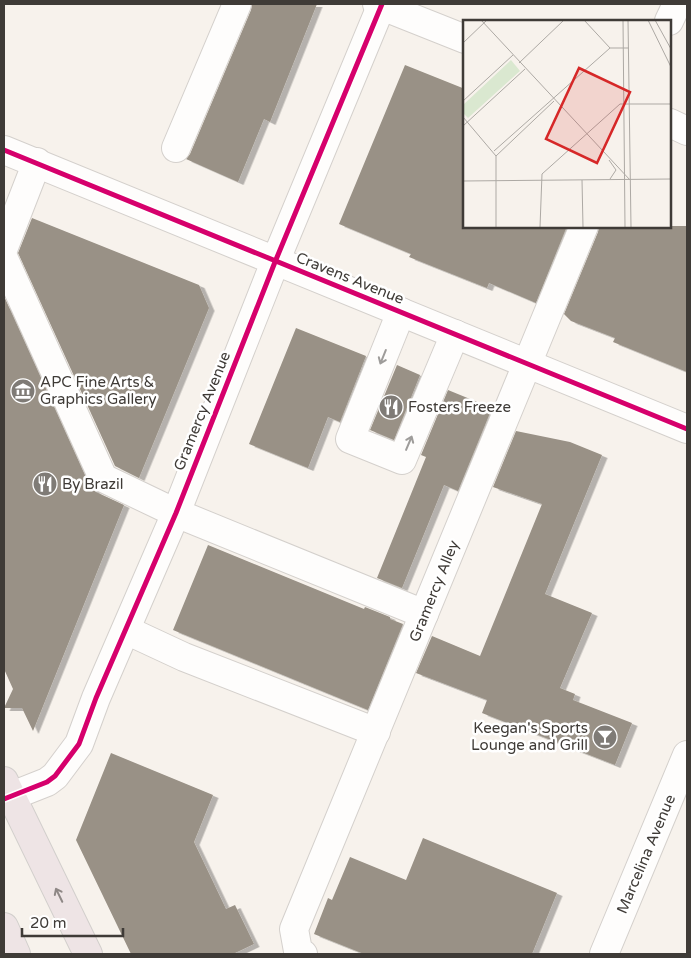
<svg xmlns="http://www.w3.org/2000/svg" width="691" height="958" font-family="'Varela Round',sans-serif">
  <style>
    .building { fill: #999186; filter: url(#shadow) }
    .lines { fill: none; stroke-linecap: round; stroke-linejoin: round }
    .minor-casing { stroke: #d4d0cc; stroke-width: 30 }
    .major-casing { stroke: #d2cfcc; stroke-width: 30 }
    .minor { stroke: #fefdfc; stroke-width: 28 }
    .major { stroke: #eee4e5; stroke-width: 28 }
    .cycleway-casing { stroke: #fff; stroke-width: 8 }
    .cycleway { stroke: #d6006c; stroke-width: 5 }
    .oneway { stroke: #9e9c9a }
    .oneway2 { stroke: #8e8785 }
    .labels { text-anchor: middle; stroke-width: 5; stroke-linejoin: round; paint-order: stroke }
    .street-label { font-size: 15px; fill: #3f3b37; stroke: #fff }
    .poi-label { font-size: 15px; fill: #3f3b37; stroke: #fff; text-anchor: start }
    .inset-road { fill: none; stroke: #ada9a4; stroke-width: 1 }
    .view { fill: #d62828; fill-opacity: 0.15; stroke: #d62828; stroke-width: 2.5 }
    .inset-edge { fill: none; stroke: #3f3b37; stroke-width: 2.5 }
  </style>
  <defs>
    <filter id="shadow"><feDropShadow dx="5.5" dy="3" stdDeviation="0" flood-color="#0004"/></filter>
  </defs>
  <rect width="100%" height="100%" fill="#f7f2ec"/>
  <g class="building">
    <polygon points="252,4 317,4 270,122 264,119 238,182 186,159 190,154 251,10"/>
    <polygon points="405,65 465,89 465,226 567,226 536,303 489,283 487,288 409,257 411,254 339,224"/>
    <polygon points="32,218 199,285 209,308 139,478 115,466 18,253"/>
    <polygon points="599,226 687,226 687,372 613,342 615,338 571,321 564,314 598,232"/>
    <polygon points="4,296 89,484 96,492 124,505 33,731 22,708 4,708 13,689 4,669"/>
    <polygon points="296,328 366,356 340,422 328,417 308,468 249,444"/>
    <polygon points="397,365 420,375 394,440 370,430"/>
    <polygon points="448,390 492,408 458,491 444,485 402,588 377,578 426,457 421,455"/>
    <polygon points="516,431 570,442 602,455 545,594 592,613 560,688 575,694 573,700 632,723 615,765 482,713 487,700 416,673 432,636 480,656 542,504 493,487"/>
    <polygon points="208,545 364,609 365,607 390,617 390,619 403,624 368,710 173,630"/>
    <polygon points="111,753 213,795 194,842 226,909 235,905 254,944 233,954 131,954 76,840"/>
    <polygon points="423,838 557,893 532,954 364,954 314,934 328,898 332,900 350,857 406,880"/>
  </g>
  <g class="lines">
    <defs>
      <g id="minor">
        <polyline points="377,4 465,39"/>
        <polyline points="669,21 677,4"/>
        <polyline points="670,123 687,131"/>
        <polyline points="176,148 237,4"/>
        <polyline points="4,150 687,429"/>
        <polyline points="4,247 37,162"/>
        <polyline points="4,259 103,478 176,513 424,614"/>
        <polyline points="401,312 350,439 402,460 455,334"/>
        <polyline points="126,630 184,657 376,732"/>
        <polyline points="4,799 47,782 55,776 79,744 96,698 176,513 275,262 382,4"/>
        <polyline points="303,954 298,951 294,929 584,226"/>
        <polyline points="604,954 687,755"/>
      </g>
      <g id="major">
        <polyline points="4,781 88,954"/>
        <polyline points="4,927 16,954"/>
      </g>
    </defs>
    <use href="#minor" class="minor-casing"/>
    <use href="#major" class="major-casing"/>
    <use href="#minor" class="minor"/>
    <use href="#major" class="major"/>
    <defs>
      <g id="cycleway">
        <polyline points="4,150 687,429"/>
        <polyline points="4,799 47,782 55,776 79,744 96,698 176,513 275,262 382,4"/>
      </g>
    </defs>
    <use href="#cycleway" class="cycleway-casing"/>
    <use href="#cycleway" class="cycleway"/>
  </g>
  <defs><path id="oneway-shaft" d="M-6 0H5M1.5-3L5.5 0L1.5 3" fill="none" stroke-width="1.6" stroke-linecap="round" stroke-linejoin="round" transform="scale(1.25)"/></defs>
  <g class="oneway">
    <use href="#oneway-shaft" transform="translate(383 357) rotate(112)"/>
    <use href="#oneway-shaft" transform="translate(409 443) rotate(-67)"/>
  </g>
  <use class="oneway2" href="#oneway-shaft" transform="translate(59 895) rotate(-116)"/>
  <defs>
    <symbol id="museum-disc" viewBox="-11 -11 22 22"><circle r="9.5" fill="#7f7b76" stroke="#fff"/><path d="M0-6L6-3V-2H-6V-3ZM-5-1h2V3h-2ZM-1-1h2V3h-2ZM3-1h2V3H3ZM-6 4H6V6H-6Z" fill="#fff"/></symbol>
    <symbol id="restaurant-disc" viewBox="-11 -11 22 22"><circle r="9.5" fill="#7f7b76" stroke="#fff"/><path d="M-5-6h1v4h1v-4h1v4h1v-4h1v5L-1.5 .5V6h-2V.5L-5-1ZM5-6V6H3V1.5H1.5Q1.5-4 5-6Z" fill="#fff"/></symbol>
    <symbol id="bar-disc" viewBox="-11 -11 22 22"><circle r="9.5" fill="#7f7b76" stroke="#fff"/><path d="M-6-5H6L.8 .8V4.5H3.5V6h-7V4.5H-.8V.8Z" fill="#fff"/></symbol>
  </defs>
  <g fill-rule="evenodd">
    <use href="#museum-disc" x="9" y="377" width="28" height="28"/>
    <use href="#restaurant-disc" x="377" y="393" width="28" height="28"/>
    <use href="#restaurant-disc" x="31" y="470" width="28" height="28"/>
    <use href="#bar-disc" x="591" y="723" width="28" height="28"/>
  </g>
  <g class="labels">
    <g class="street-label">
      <text transform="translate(350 278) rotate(22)" y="5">Cravens Avenue</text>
      <text transform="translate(202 411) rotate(-68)" y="5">Gramercy Avenue</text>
      <text transform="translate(434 591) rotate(-68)" y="5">Gramercy Alley</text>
      <text transform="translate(646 854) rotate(-67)" y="5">Marcelina Avenue</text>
    </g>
    <g class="poi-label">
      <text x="40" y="387">APC Fine Arts &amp;<tspan x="40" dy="17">Graphics Gallery</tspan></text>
      <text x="408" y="412">Fosters Freeze</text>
      <text x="62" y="489">By Brazil</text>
      <text x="588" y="733" text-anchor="end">Keegan's Sports<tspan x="588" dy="17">Lounge and Grill</tspan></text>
    </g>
  </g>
  <g transform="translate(463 20)">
    <rect width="208" height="208" fill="#f7f2ec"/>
    <path d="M48,40L57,51L5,98L0,93V85Z" fill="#dae8d0"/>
    <path class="inset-road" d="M18,0L167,160M121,0L147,28M160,0L162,207M165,0L168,207M185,0L208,47M192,0L208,29M0,23L24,0M56,43L101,0M0,81L50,35M0,97L33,136V207M0,106L62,49M31,131L147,28H166M33,136L91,81M146,140L153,150L147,159M119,160L120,207M0,161L208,159M77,207L79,154L157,84H208"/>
    <path class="view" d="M116,48L167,72L134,143L83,119Z"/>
    <rect width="208" height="208" class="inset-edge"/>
  </g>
  <rect width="691" height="958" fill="none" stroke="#3f3b37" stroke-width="10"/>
  <path d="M22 928v8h101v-8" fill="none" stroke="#3f3b37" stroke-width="2.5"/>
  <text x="30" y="928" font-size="15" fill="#3f3b37" stroke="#ffffff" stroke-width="4" paint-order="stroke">20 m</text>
</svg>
